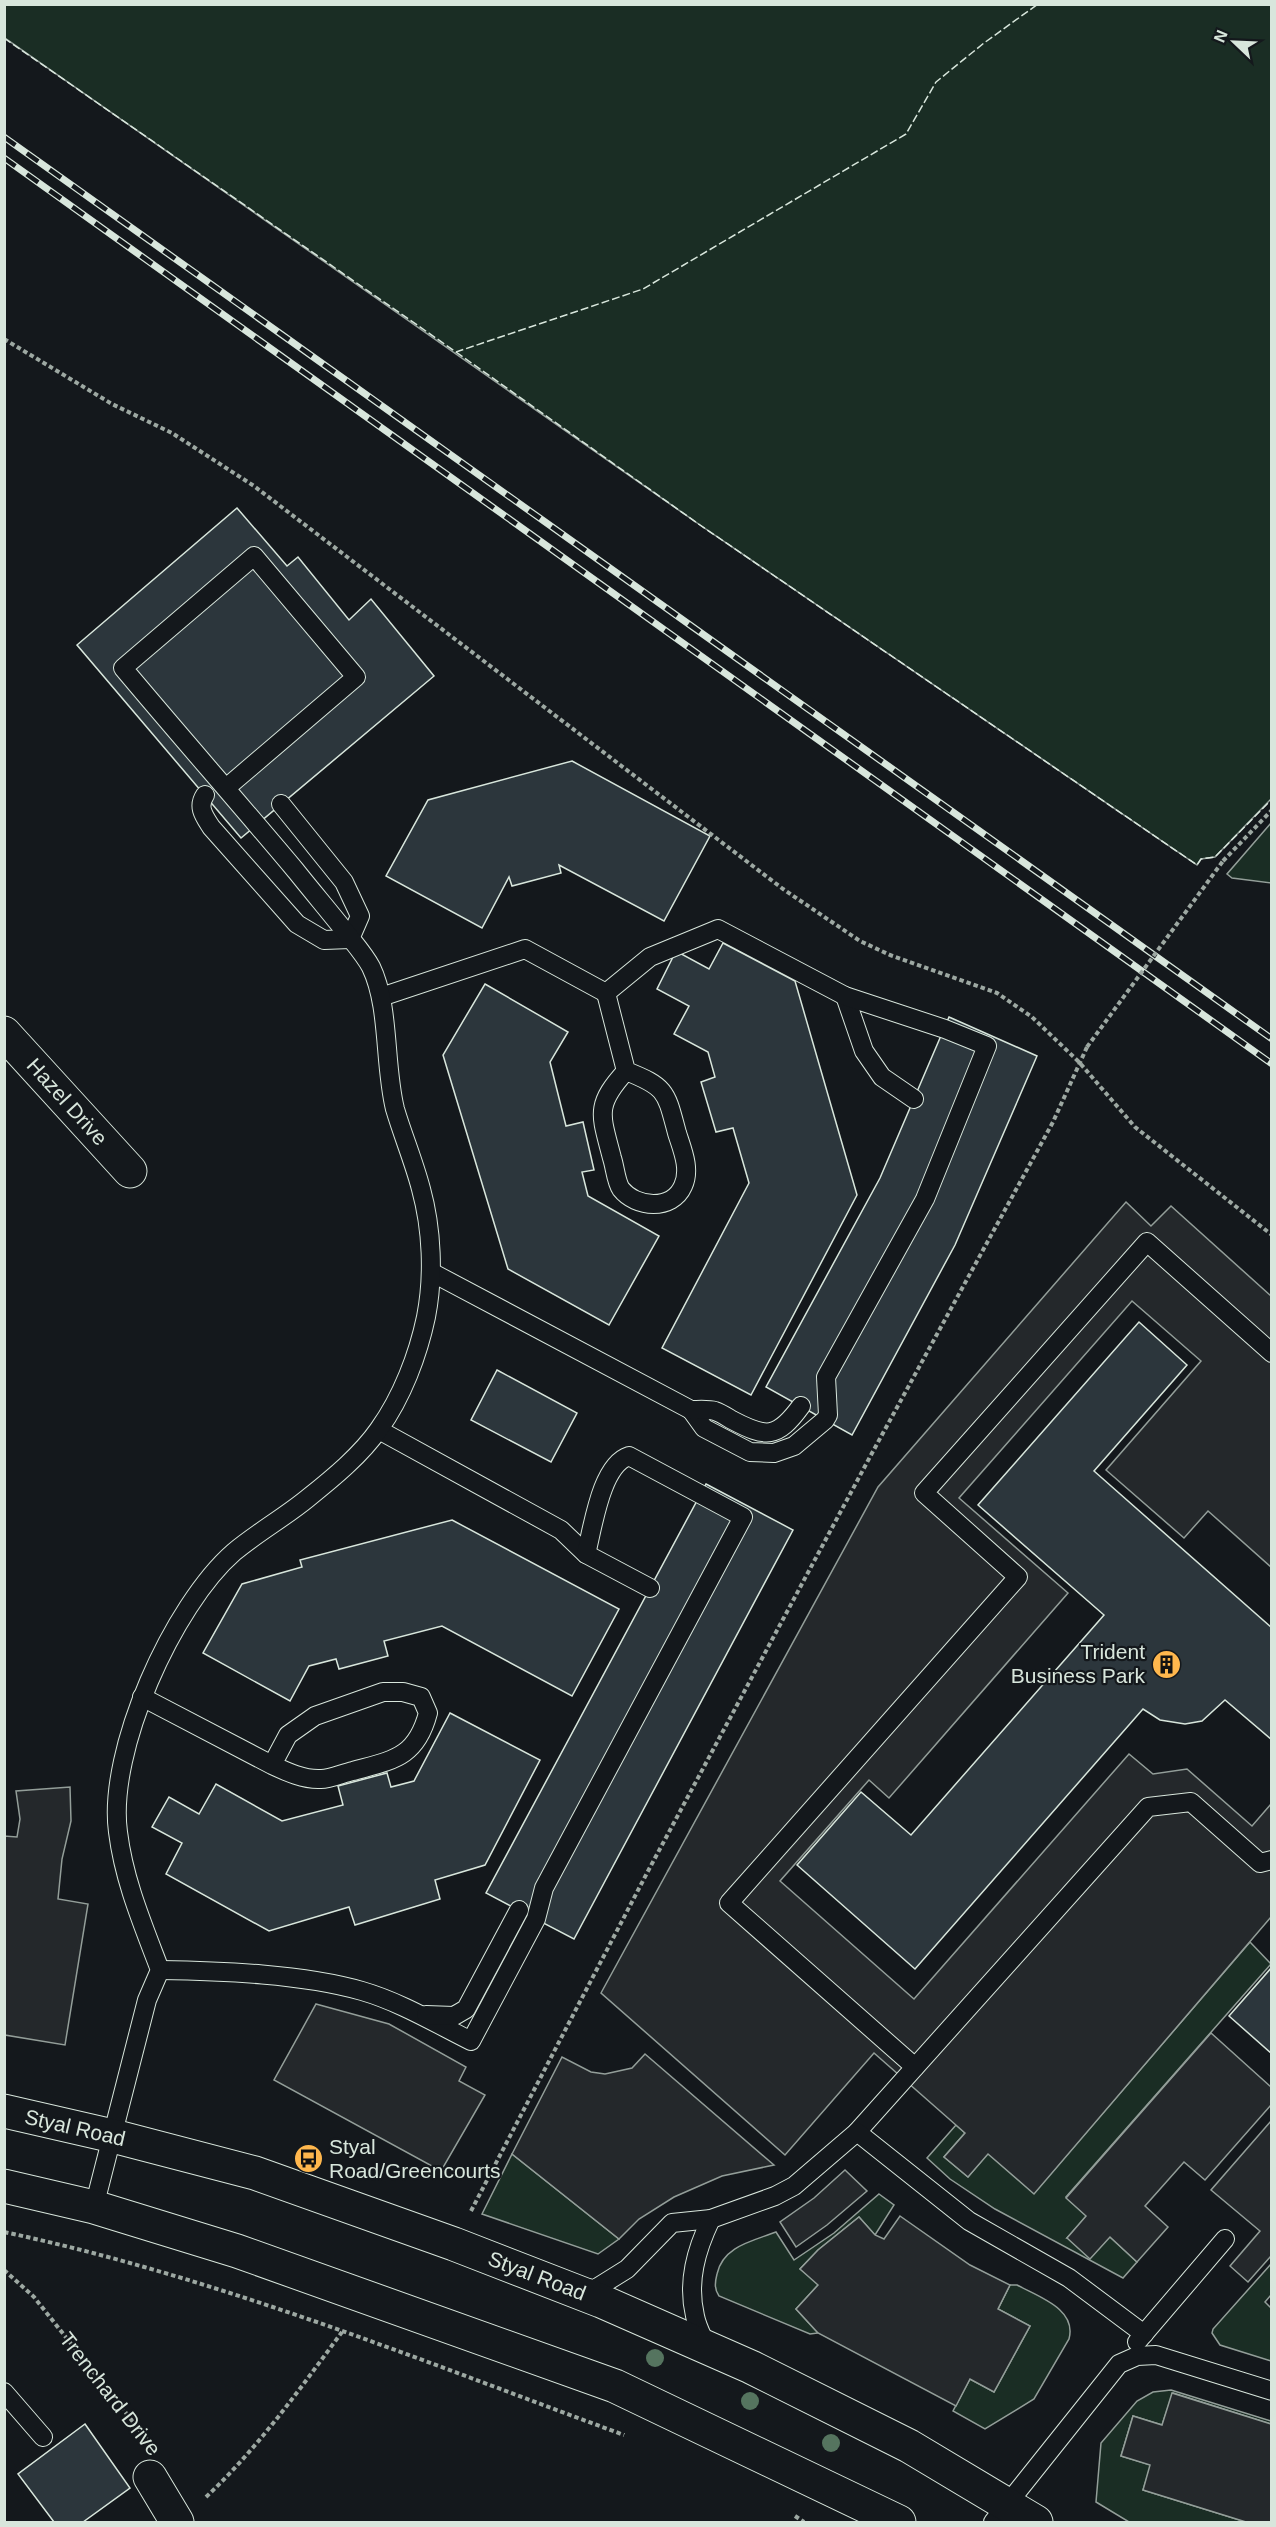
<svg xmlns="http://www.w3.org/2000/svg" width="1276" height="2527" font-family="Arial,sans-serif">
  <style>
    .green { fill: #1a2d24; stroke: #939e99; stroke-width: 1.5 }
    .parking { fill: #24282b; stroke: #939e99; stroke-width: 1.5 }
    .building { fill: #2c363c; stroke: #d8e6dc; stroke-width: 1.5 }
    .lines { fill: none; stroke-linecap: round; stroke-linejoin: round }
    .service-casing { stroke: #d8e6dc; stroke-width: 20 }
    .minor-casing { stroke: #d8e6dc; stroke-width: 35 }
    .secondary-casing { stroke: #d8e6dc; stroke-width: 35 }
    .path { stroke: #9da8a2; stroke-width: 4; stroke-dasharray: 4.5 3; stroke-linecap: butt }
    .service { stroke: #14181c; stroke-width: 18 }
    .minor { stroke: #14181c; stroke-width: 33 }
    .secondary { stroke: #14181c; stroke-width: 33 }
    .rail-casing { stroke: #d8e6dc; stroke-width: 7 }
    .rail { stroke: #14181c; stroke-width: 4.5; stroke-dasharray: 14; stroke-linecap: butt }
    .path-bridge { stroke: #9da8a2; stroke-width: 4; stroke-dasharray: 4.5 3; stroke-linecap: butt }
    .fence { stroke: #d8e6dc; stroke-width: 1.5; stroke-dasharray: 8 3; stroke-linecap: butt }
    .tree { fill: #55745f }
    .labels { text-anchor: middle; stroke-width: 4.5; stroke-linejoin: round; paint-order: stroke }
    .street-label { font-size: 21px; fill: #d8e6dc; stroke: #14181c }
    .poi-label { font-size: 21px; fill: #d8e6dc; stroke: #14181c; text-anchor: end }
  </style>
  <rect width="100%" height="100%" fill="#14181c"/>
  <g class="green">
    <polygon points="5,4 1271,5 1271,799 1215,857 1201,859 1197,865 700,525 5,38"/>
    <polygon points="1271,823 1271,883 1232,878 1227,874"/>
    <polygon points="1250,1942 1271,1964 1066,2197 1087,2216 1067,2238 1110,2237 1137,2262 1123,2278 995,2209 950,2179 927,2158 956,2125 965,2133 944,2157 968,2177 988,2153 1034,2193"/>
    <polygon points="512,2154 619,2239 598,2254 482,2214"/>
    <path d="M879,2194L894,2205L875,2235L859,2217L818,2250L800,2269L819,2284L796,2309L818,2333L810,2334L719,2296C714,2289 715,2282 717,2274C723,2246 753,2241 776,2232L794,2260L834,2233Z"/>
    <polygon points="1271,2264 1271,2295 1265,2302 1271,2308 1271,2361 1220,2345 1212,2333 1213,2329"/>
    <path d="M1010,2285H1017C1039,2297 1077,2309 1069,2339L1034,2399L985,2429L953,2411L970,2379L994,2392L1030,2326L998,2309Z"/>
    <polygon points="1171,2390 1271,2421 1271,2424 1173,2393 1162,2425 1133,2416 1121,2456 1151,2465 1143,2490 1246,2522 1129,2522 1096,2502 1101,2443 1137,2401 1153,2392"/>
  </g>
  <g class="parking">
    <polygon points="1126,1202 1151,1226 1171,1206 1271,1296 1271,1567 1208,1511 1184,1538 1106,1470 1201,1361 1132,1301 959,1498 1068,1593 889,1798 869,1780 780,1881 914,1999 1129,1754 1153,1774 1187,1769 1252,1826 1271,1804 1271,1917 1034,2194 988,2154 968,2177 944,2157 965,2133 874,2053 785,2155 601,1993 878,1487"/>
    <polygon points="70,1787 71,1821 62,1859 58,1899 88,1904 65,2045 5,2035 4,1836 17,1837 20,1819 16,1791"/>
    <polygon points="316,2004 389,2024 466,2067 459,2081 485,2095 441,2171 274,2080"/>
    <polygon points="1211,2033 1271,2087 1271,2105 1205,2180 1184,2162 1145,2206 1168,2227 1137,2262 1110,2237 1090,2259 1067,2238 1086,2216 1066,2198"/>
    <polygon points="645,2054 774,2165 722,2176 674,2197 639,2219 619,2239 512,2154 562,2057 591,2072 605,2074 632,2068"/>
    <polygon points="1271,2121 1271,2256 1248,2282 1230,2266 1260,2231 1211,2190"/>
    <polygon points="845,2170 867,2191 827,2225 796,2247 780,2222 814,2198"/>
    <polygon points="900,2216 970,2265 1010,2285 998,2309 1030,2326 994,2392 970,2379 956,2406 818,2333 796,2309 818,2285 800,2269 818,2250 859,2217 875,2235 884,2239"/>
    <polygon points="1172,2393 1271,2424 1271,2522 1246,2522 1143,2490 1150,2465 1121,2456 1133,2416 1162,2425"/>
  </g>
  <g class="building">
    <polygon points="237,508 287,566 298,557 349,620 371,599 434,676 241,838 77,645"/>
    <polygon points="572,761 710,836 664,921 559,865 561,873 512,886 509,877 482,928 386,876 428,800"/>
    <polygon points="723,943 795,981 857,1195 751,1395 662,1348 749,1183 733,1128 716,1132 701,1082 715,1077 708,1052 674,1034 689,1006 657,989 676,951 709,969"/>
    <polygon points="485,984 568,1032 550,1062 566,1126 583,1122 594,1170 582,1172 588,1196 659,1236 609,1325 508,1269 443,1055"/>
    <polygon points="949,1017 1037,1056 955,1245 852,1435 766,1387 880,1178"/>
    <polygon points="1139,1322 1187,1365 1094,1471 1272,1628 1272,1740 1225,1700 1202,1721 1185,1724 1160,1720 1143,1709 915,1969 797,1865 861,1792 911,1835 1104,1615 978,1505"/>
    <polygon points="497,1370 577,1413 551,1462 471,1420"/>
    <polygon points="706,1484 793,1530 574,1939 486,1893"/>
    <polygon points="452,1520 619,1609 572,1696 442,1626 384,1641 388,1656 339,1669 336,1659 309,1666 290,1701 203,1653 242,1584 302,1567 300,1560"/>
    <polygon points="450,1713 540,1760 485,1865 435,1880 440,1899 355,1925 349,1907 269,1931 166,1874 182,1843 152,1827 169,1797 199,1814 216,1784 282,1821 343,1805 338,1786 387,1773 391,1787 414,1781"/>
    <polygon points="1272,1967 1272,2054 1229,2016"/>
    <polygon points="85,2424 130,2488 83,2522 54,2522 18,2474"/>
  </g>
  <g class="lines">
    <defs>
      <g id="service">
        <path d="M205,795C197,807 204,816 211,827L297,924L324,940L350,939L360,916L344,882L281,804"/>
        <path d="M606,993L626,1071C667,1087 666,1092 677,1133C682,1149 691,1169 683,1186C672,1211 636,1208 621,1189C616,1182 615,1167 612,1158C601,1115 594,1106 626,1071"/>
        <polyline points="845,996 864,1051 882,1077 914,1099"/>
        <polyline points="381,997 525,949 606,993 650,957 718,929 845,996 945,1029 987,1046 925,1199 826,1377 828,1415 825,1420 794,1446 774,1453 750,1452 704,1428 691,1410"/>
        <path d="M431,1272L691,1410C698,1410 708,1409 715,1411C721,1413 727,1417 732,1420C766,1438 777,1439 801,1406"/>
        <polyline points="379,1430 561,1530 586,1554 650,1588"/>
        <path d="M142,1697L272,1765L288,1735L315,1716L383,1692H403L421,1697L428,1713C416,1758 393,1760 353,1771C343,1773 331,1779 321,1779C304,1780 287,1772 272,1765"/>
        <path d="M160,1970C222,1971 303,1974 362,1991C400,2002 435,2023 471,2041L536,1919L544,1888L743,1517L629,1456C601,1465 593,1527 586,1554"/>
        <polyline points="426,2015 454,2016 466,2009 519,1910"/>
        <polyline points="915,2067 729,1903 1018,1577 924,1493 1147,1242 1272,1353"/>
        <polyline points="857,2132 1148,1807 1191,1802 1260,1863 1272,1860"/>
        <path d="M94,2207L147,2000L160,1970C143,1925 124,1881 118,1832C107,1751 173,1605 234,1552C258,1532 285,1517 308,1498C333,1478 361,1455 379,1429C402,1397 418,1355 426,1317C434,1276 432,1229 421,1189C414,1162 403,1136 395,1109C384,1065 390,1006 371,967C364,954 353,942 344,930C328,910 312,891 296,871C239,803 180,736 123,668L254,556L356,677L226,788"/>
        <polyline points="582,2288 595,2289 627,2269 672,2223 711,2219 775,2196 794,2186 857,2132 969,2221 1069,2278 1144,2334"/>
        <polyline points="1137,2342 1225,2239"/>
        <path d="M707,2347C703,2337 697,2327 695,2316C687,2282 696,2250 711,2219"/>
        <polyline points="4,2392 43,2437"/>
        <polyline points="993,2522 1119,2364 1137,2356 1156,2355 1272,2391"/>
      </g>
      <g id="minor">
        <polyline points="4,1033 130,1171"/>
        <polyline points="150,2477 177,2522"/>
      </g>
      <g id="secondary">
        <polyline points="4,2111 113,2136 255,2173 454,2244 601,2301 751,2367 909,2446 1036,2522"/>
        <polyline points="4,2186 94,2207 237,2251 615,2386 899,2522"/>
      </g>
    </defs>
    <use href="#service" class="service-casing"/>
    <use href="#minor" class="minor-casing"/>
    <use href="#secondary" class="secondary-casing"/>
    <g class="path">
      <polyline points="4,339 112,404 172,433 254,486 783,889 860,941 890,955 997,993 1032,1017 1079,1062 1135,1127 1272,1235"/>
      <polyline points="1223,861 1272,810"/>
      <polyline points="471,2211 647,1873 871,1455 1053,1122 1087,1047"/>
      <path d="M4,2232C217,2277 420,2360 624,2435"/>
      <polyline points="4,2270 34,2297 149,2442"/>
      <path d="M206,2497C258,2448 299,2390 342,2332"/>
      <polyline points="795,2516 804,2522"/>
    </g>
    <use href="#service" class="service"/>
    <use href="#minor" class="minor"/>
    <use href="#secondary" class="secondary"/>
    <defs>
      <g id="rail">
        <polyline points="4,137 1272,1039"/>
        <polyline points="4,158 1272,1064"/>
      </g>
    </defs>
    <use href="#rail" class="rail-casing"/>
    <use href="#rail" class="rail"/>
    <polyline class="path-bridge" points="1087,1047 1223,861"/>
    <g class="fence">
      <polyline points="4,38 456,352 643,289 906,134 936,82 984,43 1038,4"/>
      <polyline points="456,352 700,525 1197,865 1201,859 1215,857 1272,799"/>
    </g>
  </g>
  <g class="tree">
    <circle cx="655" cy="2358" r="9"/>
    <circle cx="750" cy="2401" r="9"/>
    <circle cx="831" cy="2443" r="9"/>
  </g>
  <defs>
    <symbol id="building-disc" viewBox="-11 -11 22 22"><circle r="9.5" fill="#ffb74d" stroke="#14181c"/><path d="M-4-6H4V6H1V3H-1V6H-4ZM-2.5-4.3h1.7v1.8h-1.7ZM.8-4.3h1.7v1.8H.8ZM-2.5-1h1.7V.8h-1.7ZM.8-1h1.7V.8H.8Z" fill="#111"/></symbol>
    <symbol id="bus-disc" viewBox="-11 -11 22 22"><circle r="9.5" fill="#ffb74d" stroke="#14181c"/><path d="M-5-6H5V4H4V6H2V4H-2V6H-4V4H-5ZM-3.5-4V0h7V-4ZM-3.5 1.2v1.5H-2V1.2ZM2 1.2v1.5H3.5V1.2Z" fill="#111"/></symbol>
  </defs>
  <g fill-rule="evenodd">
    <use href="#building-disc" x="1150" y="1648" width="33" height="33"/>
    <use href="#bus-disc" x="292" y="2142" width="33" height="33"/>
  </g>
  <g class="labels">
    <g class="street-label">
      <text transform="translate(67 1102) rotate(48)" y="7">Hazel Drive</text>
      <text transform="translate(75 2128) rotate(13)" y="7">Styal Road</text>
      <text transform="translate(537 2276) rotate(21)" y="7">Styal Road</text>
      <text transform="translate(110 2394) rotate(52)" y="7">Trenchard Drive</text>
    </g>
    <g class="poi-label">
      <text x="1145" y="1659">Trident<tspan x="1145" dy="24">Business Park</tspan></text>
      <text x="329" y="2154" text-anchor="start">Styal<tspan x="329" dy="24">Road/Greencourts</tspan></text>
    </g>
  </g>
  <rect width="1276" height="2527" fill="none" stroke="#d8e6dc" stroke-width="12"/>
  <g transform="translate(1234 42) rotate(293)" stroke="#14181c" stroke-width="4.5" paint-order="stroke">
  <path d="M0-4.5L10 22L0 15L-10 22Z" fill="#d8e6dc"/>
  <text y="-9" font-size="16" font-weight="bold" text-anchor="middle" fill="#d8e6dc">N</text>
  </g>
</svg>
